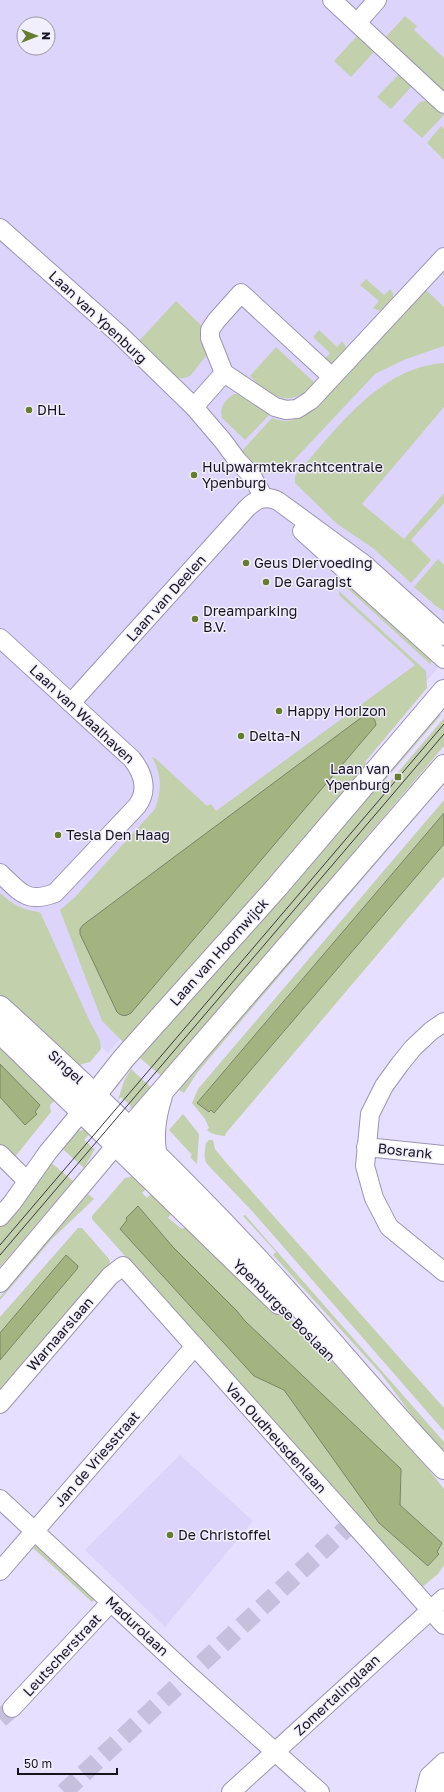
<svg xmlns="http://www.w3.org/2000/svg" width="444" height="1792" font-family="'Golos Text',sans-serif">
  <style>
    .built { fill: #ddd4fb; fill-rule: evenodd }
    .green { fill: #c3d0ac; fill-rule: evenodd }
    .water { fill: #a3b481; stroke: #798463 }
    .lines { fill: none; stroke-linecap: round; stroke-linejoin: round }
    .minor-tunnel { stroke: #c7c0dd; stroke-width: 18; stroke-dasharray: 18 9; stroke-linecap: butt }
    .minor-casing { stroke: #9c94b2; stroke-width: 20 }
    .major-casing { stroke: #9c94b2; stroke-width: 24 }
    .minor { stroke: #fff; stroke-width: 18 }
    .major { stroke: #fff; stroke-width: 22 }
    .tram { stroke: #3b3746; stroke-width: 1 }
    .poi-dot { fill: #667c2e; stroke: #f2effc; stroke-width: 1.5 }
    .labels { text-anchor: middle; stroke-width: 3; stroke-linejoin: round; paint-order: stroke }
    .street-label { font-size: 14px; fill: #16131e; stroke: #f2effc }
    .poi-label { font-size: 14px; fill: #16131e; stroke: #f2effc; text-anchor: start }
  </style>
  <rect width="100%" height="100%" fill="#e6dfff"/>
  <g class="built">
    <path d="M0,0H444V661L108,1053L0,953ZM24,24H48V48H24Z"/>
    <polygon points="180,1455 253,1521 165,1627 85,1550"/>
  </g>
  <g class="green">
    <polygon points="405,16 417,26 414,30 444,58 444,92 385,38"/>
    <polygon points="357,36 374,52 351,77 334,61"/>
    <polygon points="399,74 412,86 391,109 377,97"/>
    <polygon points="424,101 429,101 444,115 422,138 403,121 420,102"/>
    <polygon points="441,126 444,129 444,160 427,143"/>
    <polygon points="366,279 384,295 390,289 393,293 393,299 382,311 377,310 373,308 379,301 360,285"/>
    <path d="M426,290L444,307V346L406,359L375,374L281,474L271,473L260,475L239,454L272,418C290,425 299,419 313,407Z"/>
    <polygon points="176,301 204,328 208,351 206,356 190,376 184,378 178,378 139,341"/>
    <polygon points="319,330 337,347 342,341 345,345 346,351 337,363 329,364 324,360 330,353 313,337"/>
    <path d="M276,347L315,383C290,409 272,399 250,376Z"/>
    <path d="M444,363V407L362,504L404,539L444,493V503L411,540L431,560L411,583L374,549L336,523L295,483V476C335,431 379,367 444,363Z"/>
    <path d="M234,394C249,393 258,405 269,415L245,440L222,418C219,407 225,400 234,394Z"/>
    <polygon points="438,559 444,565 444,611 436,606 414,587"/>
    <polygon points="350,581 434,659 430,664 345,586"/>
    <path d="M339,591L426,671L427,688L365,762L371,768L126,1045L102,1021L60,910L75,897L155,809C162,790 162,775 152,757L155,758L207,806L211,804L216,811L415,665L339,595ZM366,714L375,720L376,725L131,1013C125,1017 122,1016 117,1012L80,934L83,925Z"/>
    <polygon points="437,711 441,715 385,780 389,783 444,718 444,746 357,848 315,907 167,1081 140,1058"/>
    <polygon points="444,775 444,784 223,1042 197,1073 184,1093 179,1090 193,1071"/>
    <path d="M444,800V813L197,1103L209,1112L211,1110L214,1113L444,844V876L226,1133L225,1136C218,1135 213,1135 207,1130L209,1128L205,1119L192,1103L198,1089Z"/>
    <path d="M0,893C12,904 22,910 39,912L41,914L90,1022L100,1040L101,1049L90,1062L82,1064L78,1069L0,999Z"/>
    <polygon points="0,1045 56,1099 50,1105 51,1112 14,1158 0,1144 0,1097 25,1125 36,1114 35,1112 40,1105 0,1064"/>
    <polygon points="131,1069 156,1092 144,1102 129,1109 131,1106 121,1097 118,1100 124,1081"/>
    <polygon points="183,1114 199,1134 197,1164 190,1157 192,1155 169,1130"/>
    <polygon points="95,1128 84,1140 94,1149 96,1147 84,1168 58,1145 77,1131"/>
    <path d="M209,1140H213L215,1149L223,1159L444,1408V1431L252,1211L207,1164C203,1158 205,1149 206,1143Z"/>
    <polygon points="48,1160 73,1181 0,1267 0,1222"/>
    <path d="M133,1176L146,1189L142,1193L147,1198L151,1194L171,1214L168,1218L182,1229L186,1226L226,1255L317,1345L344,1374L418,1456L444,1489V1565L438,1574L421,1588L92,1219V1216L125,1178ZM139,1207L172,1246L237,1311L245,1321L401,1469L400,1505L442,1543L437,1552L439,1554L429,1566L379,1523L284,1390L254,1376L120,1229Z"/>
    <polygon points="88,1194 94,1199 52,1239 0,1300 0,1297"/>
    <polygon points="245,1215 444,1442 444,1458 382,1375 273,1255 276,1252 243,1216"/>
    <polygon points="78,1228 82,1228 109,1259 110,1262 109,1265 111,1267 0,1398 0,1360 77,1269 78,1266 66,1256 0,1333 0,1317"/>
    <polygon points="36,1545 95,1599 92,1602 33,1548"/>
  </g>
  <g class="water">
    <path d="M366,714C372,716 375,718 376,725L131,1013C125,1017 121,1016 117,1012L80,934V929L83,925Z"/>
    <polygon points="444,813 444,844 214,1113 211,1110 209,1112 197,1103"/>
    <polygon points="0,1064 40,1105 35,1112 37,1114 25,1125 0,1097"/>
    <polygon points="138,1206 172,1246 237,1311 245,1321 401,1469 400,1505 442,1543 437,1552 439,1554 428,1566 379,1523 284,1390 254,1376 120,1229 127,1220 126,1218"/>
    <polygon points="66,1255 78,1266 77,1269 0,1360 0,1333"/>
  </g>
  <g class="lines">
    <g class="minor-tunnel">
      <polyline points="0,1719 12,1708"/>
      <polyline points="64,1792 352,1523"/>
    </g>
    <defs>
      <g id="minor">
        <polyline points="332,0 444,104"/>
        <polyline points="357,23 377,0"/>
        <polyline points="0,228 120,335 194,407 224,373"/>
        <polyline points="332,377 241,293 216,321 210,330 210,338 224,373 275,407 286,410 297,409 311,400 444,257"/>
        <polyline points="194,407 223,441 237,460 252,476 264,498"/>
        <polyline points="302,531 444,659"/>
        <path d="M0,638L132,759C143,773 149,790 137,806L55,893C27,904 20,892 0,873"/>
        <path d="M71,703L247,508C256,499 266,495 278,501L364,564L444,636"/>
        <polyline points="444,1022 431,1031 413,1048 400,1064 384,1086 370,1114 365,1166 374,1198 389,1227 444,1272"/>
        <polyline points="366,1147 444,1155"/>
        <polyline points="0,1154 27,1181"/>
        <polyline points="0,1217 12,1203 48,1152 82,1111"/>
        <polyline points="0,1283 117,1144"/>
        <polyline points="0,1404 110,1276 123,1266 444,1625"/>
        <polyline points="0,1499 189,1675 320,1792"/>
        <polyline points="0,1571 195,1346"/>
        <polyline points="12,1708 111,1602"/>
        <polyline points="231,1792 444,1598"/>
        <polyline points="425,1792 429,1776 444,1762"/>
        <polyline points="433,1792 437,1790 444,1783"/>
      </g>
      <g id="major">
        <path d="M0,1007C93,1092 185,1180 270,1273C329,1337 384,1405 444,1468"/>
        <polyline points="0,1032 279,1303"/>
        <polyline points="87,1105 124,1058 277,887 444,691"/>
        <polyline points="120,1140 444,766"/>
        <path d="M156,1156C151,1135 155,1115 161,1096"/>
      </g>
    </defs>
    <use href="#minor" class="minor-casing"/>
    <use href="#major" class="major-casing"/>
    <use href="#minor" class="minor"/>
    <use href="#major" class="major"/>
    <g class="tram">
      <polyline points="0,1245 444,724"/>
      <polyline points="0,1255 444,734"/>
    </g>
  </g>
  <g class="poi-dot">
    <circle cx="29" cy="410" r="4"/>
    <circle cx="194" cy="475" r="4"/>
    <circle cx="246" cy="563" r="4"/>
    <circle cx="266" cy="582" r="4"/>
    <circle cx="195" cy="619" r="4"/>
    <circle cx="279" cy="711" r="4"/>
    <circle cx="241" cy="736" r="4"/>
    <rect x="394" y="773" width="8" height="8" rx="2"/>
    <circle cx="58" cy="835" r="4"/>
    <circle cx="170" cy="1535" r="4"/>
  </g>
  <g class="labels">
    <g class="street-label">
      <text transform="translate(98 317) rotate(43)" y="5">Laan van Ypenburg</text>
      <text transform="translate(166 598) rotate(-48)" y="5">Laan van Deelen</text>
      <text transform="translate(82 714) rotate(43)" y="5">Laan van Waalhaven</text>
      <text transform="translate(219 952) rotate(-48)" y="5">Laan van Hoornwijck</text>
      <text transform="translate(66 1067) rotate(43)" y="5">Singel</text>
      <text transform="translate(405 1151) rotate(6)" y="5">Bosrank</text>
      <text transform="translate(284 1310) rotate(45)" y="5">Ypenburgse Boslaan</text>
      <text transform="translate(60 1334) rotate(-49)" y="5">Warnaarslaan</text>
      <text transform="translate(276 1438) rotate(48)" y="5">Van Oudheusdenlaan</text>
      <text transform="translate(97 1459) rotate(-49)" y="5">Jan de Vriesstraat</text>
      <text transform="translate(137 1626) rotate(43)" y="5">Madurolaan</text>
      <text transform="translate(62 1655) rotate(-47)" y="5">Leutscherstraat</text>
      <text transform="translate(337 1695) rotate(-43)" y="5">Zomertalinglaan</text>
    </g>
    <g class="poi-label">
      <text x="37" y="415">DHL</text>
      <text x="202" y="472">Hulpwarmtekrachtcentrale<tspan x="202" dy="16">Ypenburg</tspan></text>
      <text x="254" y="568">Geus Diervoeding</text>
      <text x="274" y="587">De Garagist</text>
      <text x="203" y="616">Dreamparking<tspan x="203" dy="16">B.V.</tspan></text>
      <text x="287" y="716">Happy Horizon</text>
      <text x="249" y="741">Delta-N</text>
      <text x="390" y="774" text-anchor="end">Laan van<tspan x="390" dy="16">Ypenburg</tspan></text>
      <text x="66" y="840">Tesla Den Haag</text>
      <text x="178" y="1540">De Christoffel</text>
    </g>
  </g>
  <g transform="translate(36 36) rotate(90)"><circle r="19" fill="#f2effc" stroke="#9a97a3"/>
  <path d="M0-3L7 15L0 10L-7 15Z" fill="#667c2e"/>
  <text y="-6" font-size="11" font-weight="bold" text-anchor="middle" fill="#16131e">N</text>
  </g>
  <path d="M18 1768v6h99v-6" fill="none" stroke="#16131e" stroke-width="2"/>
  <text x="24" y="1768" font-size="12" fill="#16131e" stroke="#f2effc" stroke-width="3" paint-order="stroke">50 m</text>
</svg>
